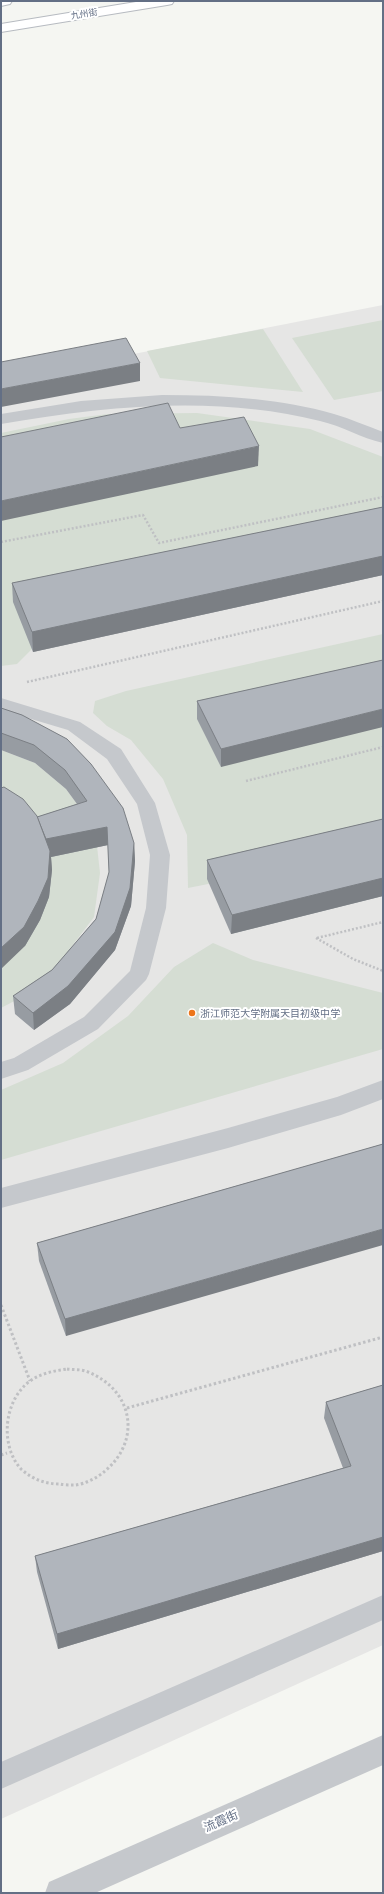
<svg xmlns="http://www.w3.org/2000/svg" width="384" height="1894" font-family="'Public Sans','Noto Sans SC',sans-serif">
  <style>
    .built { fill: #e6e6e5 }
    .green { fill: #d5ddd3 }
    .lines { fill: none; stroke-linecap: round; stroke-linejoin: round }
    .secondary-casing { stroke: #b7bbc1; stroke-width: 2 }
    .path-far1 { stroke: #bfc0c3; stroke-width: 2.5; stroke-dasharray: 2 2; stroke-linecap: butt }
    .path { stroke: #bfc0c3; stroke-width: 3; stroke-dasharray: 2.5 2.5; stroke-linecap: butt }
    .service { fill: #c5c8cc; fill-rule: evenodd }
    .minor { fill: #c5c8cc; fill-rule: evenodd }
    .tertiary { fill: #c5c8cc; fill-rule: evenodd }
    .secondary { fill: #fff; fill-rule: evenodd }
    .wall { fill: #979ca2 }
    .shaded-wall { fill: #7b7f84 }
    .building { fill: #b0b5bc; stroke: #7b7f84 }
    .poi-dot { fill: #ed761b; stroke: #fff; stroke-width: 1.5 }
    .labels { text-anchor: middle; stroke-width: 4; stroke-linejoin: round; paint-order: stroke }
    .far-street-label { font-size: 9px; fill: #636f85; stroke: #fff }
    .poi-label { font-size: 10px; fill: #636f85; stroke: #fff; text-anchor: start }
    .near-street-label { font-size: 12px; fill: #636f85; stroke: #fff }
  </style>
  <rect width="100%" height="100%" fill="#f5f6f2"/>
  <polygon class="built" points="383,305 383,1645 1,1819 1,380"/>
  <g class="green">
    <polygon points="383,320 383,391 334,400 292,338"/>
    <polygon points="263,329 303,392 160,378 147,351"/>
    <polygon points="197,413 310,429 383,457 383,562 48,633 17,664 1,666 1,433 69,419 108,414"/>
    <polygon points="383,634 383,849 188,888 187,835 163,779 131,740 107,726 93,713 95,701 126,691"/>
    <polygon points="1,750 35,763 66,789 95,828 100,873 94,917 41,987 1,1008"/>
    <polygon points="213,943 253,960 383,993 383,1049 1,1160 1,1090 63,1063 128,1016 174,967"/>
  </g>
  <g class="lines">
    <defs>
      <g id="secondary">
        <polygon points="1,1 12,1 10,4 1,6"/>
        <polygon points="142,1 174,1 172,4 167,5 1,32 1,24"/>
      </g>
    </defs>
    <use href="#secondary" class="secondary-casing"/>
    <g class="path-far1">
      <polyline points="1,542 143,515 159,543 383,497"/>
      <polyline points="27,682 383,601"/>
      <polyline points="246,781 383,747"/>
      <polyline points="316,938 353,959 383,971"/>
      <polyline points="317,938 383,922"/>
    </g>
    <g class="path">
      <polyline points="1,1305 30,1381"/>
      <path d="M67,1369C74,1370 82,1369 88,1372C133,1390 142,1440 105,1471C97,1478 85,1484 75,1485C70,1485 64,1485 60,1484C45,1484 32,1479 21,1469C0,1446 3,1401 30,1381C41,1373 54,1371 67,1369Z"/>
      <polyline points="127,1408 383,1337"/>
      <polyline points="1,1455 7,1453"/>
    </g>
    <g class="service">
      <polygon points="1,698 80,722 121,749 155,803 170,855 166,908 149,974 146,980 98,1029 28,1070 1,1079 1,1062 14,1058 84,1017 130,971 146,908 150,855 137,804 107,759 68,730 1,710"/>
      <polygon points="383,1595 383,1620 1,1789 1,1762"/>
    </g>
    <g class="minor">
      <path d="M162,395C220,395 278,398 334,414C351,419 367,426 383,432V443C361,438 342,426 320,421C215,395 107,406 1,424V414L81,401Z"/>
      <polygon points="383,1080 383,1099 341,1115 228,1148 1,1208 1,1188 228,1128 337,1097"/>
    </g>
    <polygon class="tertiary" points="383,1735 383,1765 95,1893 45,1893 49,1882"/>
    <use href="#secondary" class="secondary"/>
  </g>
  <g class="wall">
    <polygon points="383,507 383,575 33,652 13,602 12,583"/>
    <polygon points="383,660 221,767 197,719 197,701"/>
    <polygon points="1,708 22,715 134,843 135,861 131,906 115,950 70,1004 34,1030 15,1014 13,996 52,970 96,919 109,873 108,845 51,857 52,870 49,897 40,920 25,946 37,817 77,804 66,789 35,763 1,750"/>
    <polygon points="383,819 383,896 231,934 207,879 207,860"/>
    <polygon points="383,1144 66,1336 39,1261 37,1243"/>
    <polygon points="383,1385 383,1551 58,1649 37,1572 35,1556 343,1468 324,1418 326,1402"/>
  </g>
  <g class="shaded-wall">
    <polygon points="140,363 140,381 1,407 1,389"/>
    <polygon points="259,446 258,466 1,521 1,501"/>
    <polygon points="383,556 383,575 33,652 32,632"/>
    <polygon points="383,709 383,727 221,767 221,749"/>
    <polygon points="107,827 108,845 51,857 52,870 49,897 40,920 25,946 1,969 1,948 45,839"/>
    <polygon points="134,843 135,861 131,906 115,950 70,1004 34,1030 33,1013 130,888"/>
    <polygon points="383,878 383,896 231,934 232,915"/>
    <polygon points="383,1229 383,1245 66,1336 65,1319"/>
    <polygon points="383,1537 383,1551 58,1649 57,1634"/>
  </g>
  <g class="building">
    <polygon points="126,338 140,363 1,389 1,362"/>
    <polygon points="168,403 180,428 244,417 259,446 1,501 1,437"/>
    <polygon points="383,507 383,556 32,632 12,583"/>
    <polygon points="383,660 383,709 221,749 197,701"/>
    <polygon points="1,708 22,715 67,739 91,764 123,808 134,843 130,888 115,932 68,986 33,1013 13,996 52,970 96,919 109,872 107,827 46,839 37,817 87,801 65,770 34,745 1,733"/>
    <polygon points="4,787 23,799 37,816 50,851 48,878 38,901 24,927 1,948 1,788"/>
    <polygon points="383,819 383,878 232,915 207,860"/>
    <polygon points="383,1144 383,1229 65,1319 37,1243"/>
    <polygon points="383,1385 383,1537 57,1634 35,1556 351,1466 326,1402"/>
  </g>
  <circle class="poi-dot" cx="192" cy="1013" r="4"/>
  <g class="labels">
    <g class="far-street-label">
      <text transform="translate(84 14) rotate(-9)" y="3">九州街</text>
    </g>
    <g class="poi-label">
      <text x="200" y="1017">浙江师范大学附属天目初级中学</text>
    </g>
    <g class="near-street-label">
      <text transform="translate(221 1821) rotate(-24)" y="4">流霞街</text>
    </g>
  </g>
  <rect width="384" height="1894" fill="none" stroke="#636f85" stroke-width="4"/>
</svg>
